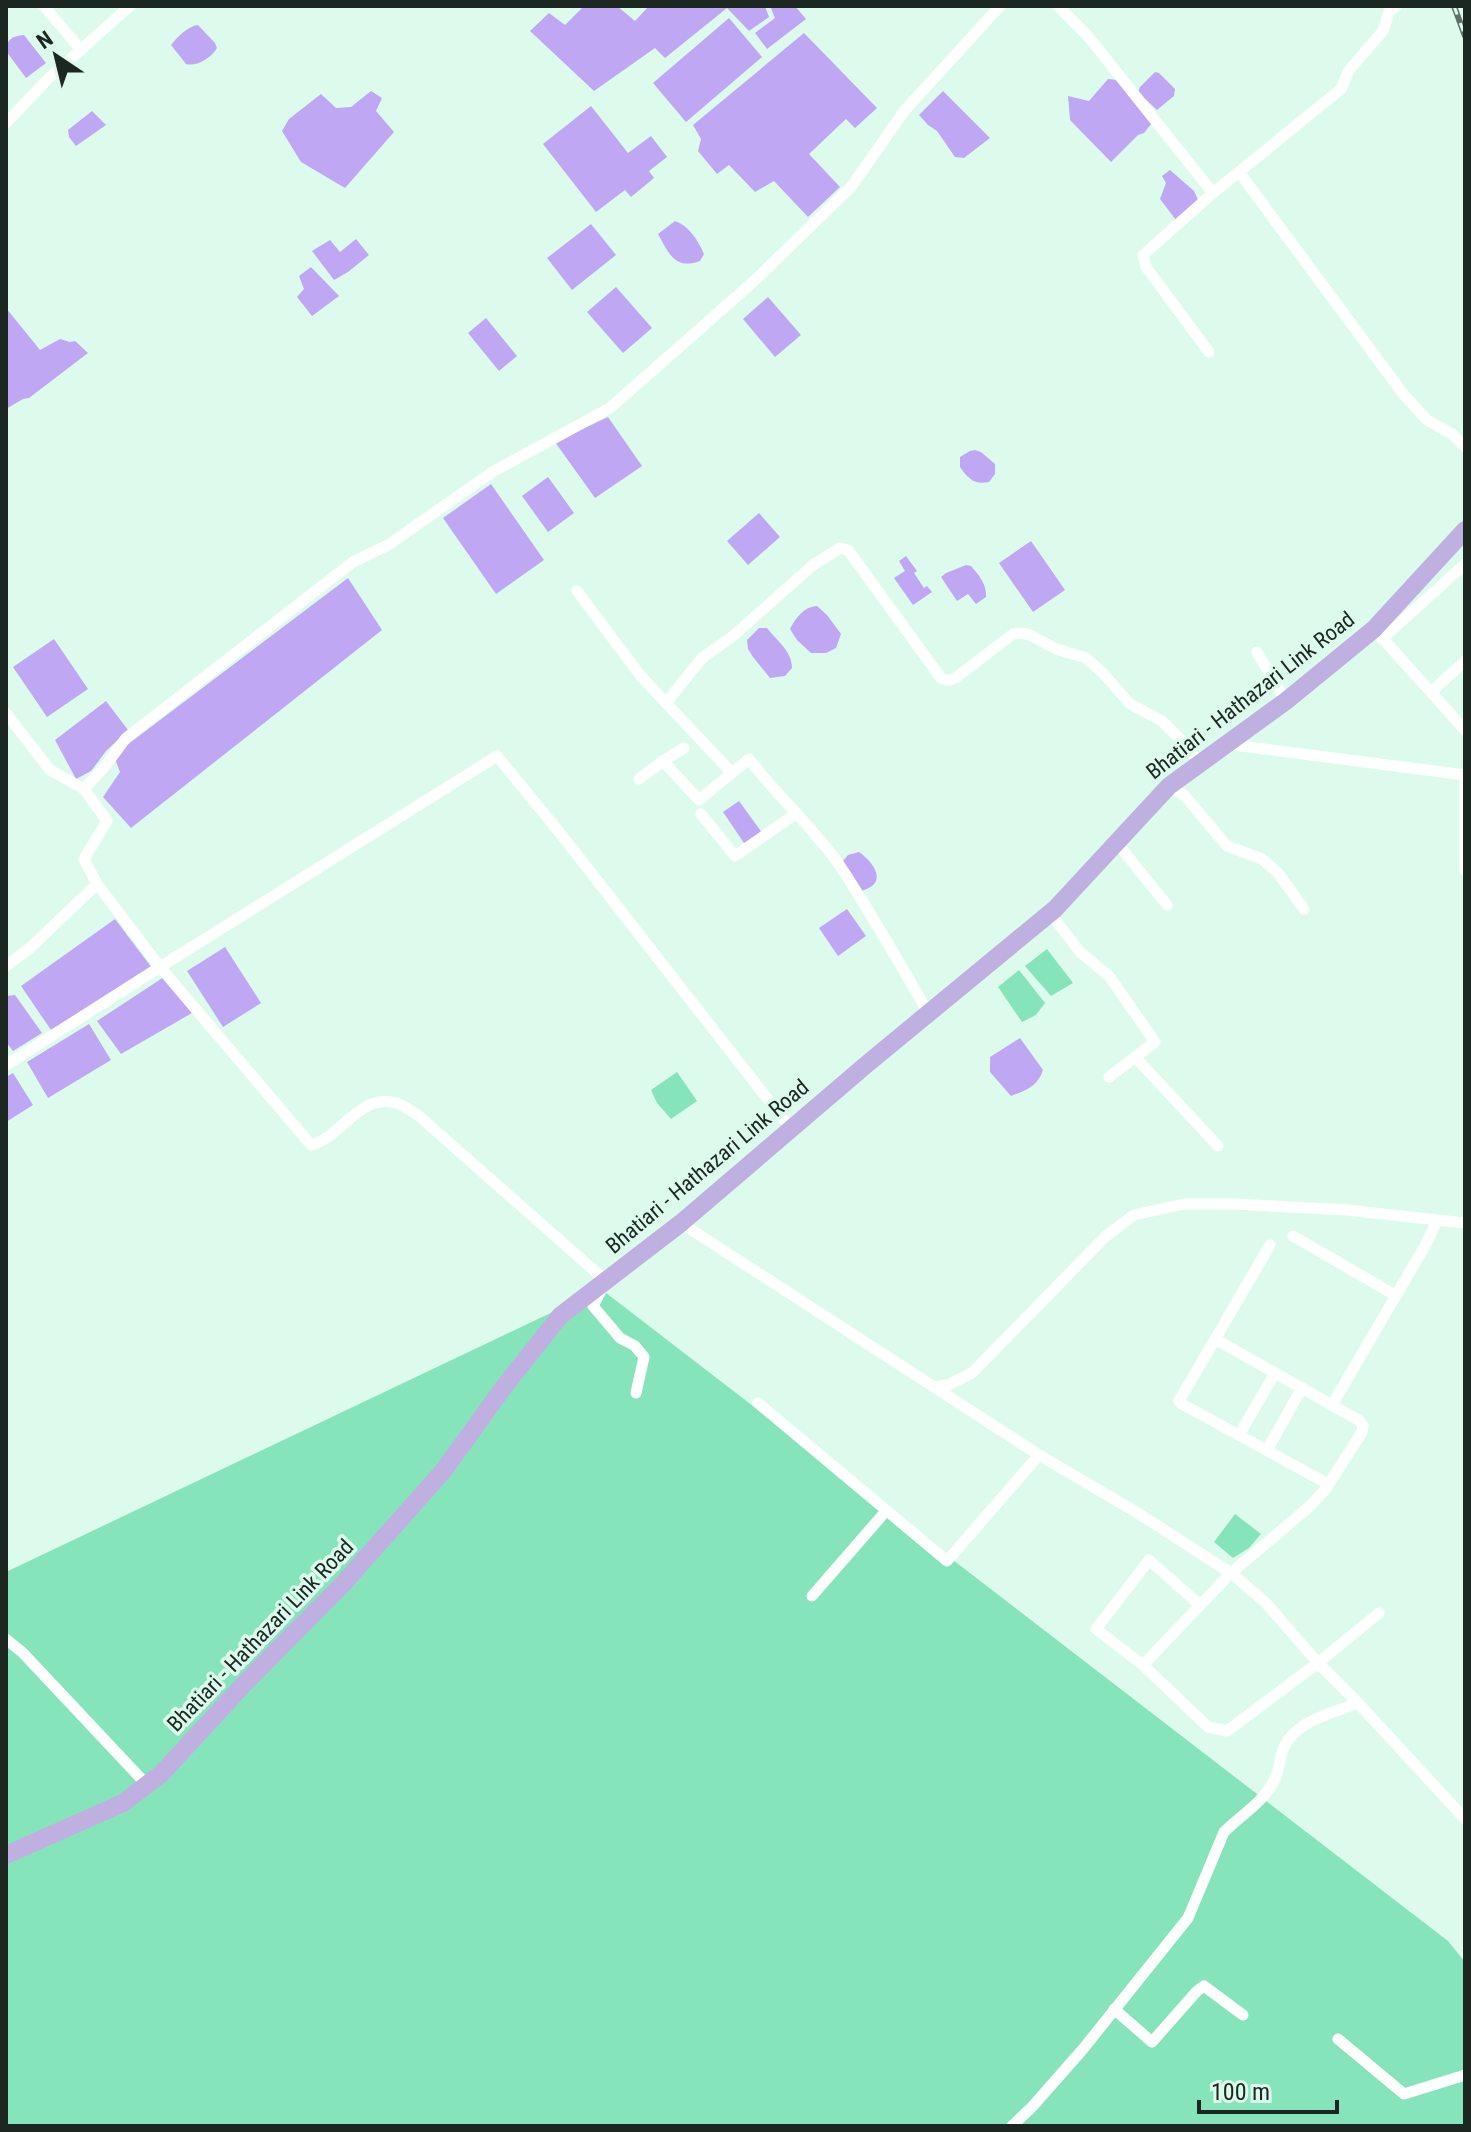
<svg xmlns="http://www.w3.org/2000/svg" width="1471" height="2132" font-family="'Roboto Condensed',sans-serif">
  <style>
    .green { fill: #86e4bb }
    .water { fill: #bfa7f4 }
    .lines { fill: none; stroke-linecap: round; stroke-linejoin: round }
    .street { stroke: #fff; stroke-width: 11 }
    .primary { stroke: #c0b0e1; stroke-width: 18 }
    .rail-casing { stroke: #5f7068; stroke-width: 6 }
    .rail { stroke: #ddfbec; stroke-width: 3; stroke-dasharray: 9; stroke-linecap: butt }
    .labels { text-anchor: middle; stroke-width: 7; stroke-linejoin: round; paint-order: stroke }
    .street-label { font-size: 22px; fill: #1c2722; stroke: #ddfbec }
  </style>
  <rect width="100%" height="100%" fill="#ddfbec"/>
  <g class="green">
    <polygon points="1047,949 1073,983 1051,996 1025,966"/>
    <polygon points="1019,970 1045,1003 1036,1015 1022,1022 998,987"/>
    <polygon points="677,1072 697,1101 671,1119 657,1103 651,1090"/>
    <polygon points="601,1289 1448,1941 1465,1962 1465,2126 6,2126 6,1572"/>
    <polygon points="1235,1514 1261,1534 1249,1548 1233,1558 1214,1542"/>
  </g>
  <g class="water">
    <polygon points="584,6 607,6 610,8 617,6 635,21 649,6 765,6 769,17 749,31 727,8 665,58 655,48 594,91 530,31 549,13 565,25"/>
    <polygon points="770,6 795,6 806,19 767,49 755,33 775,18"/>
    <polygon points="729,18 762,57 686,122 653,83"/>
    <path d="M198,25L215,43L217,48C211,58 197,67 186,64L171,45C177,37 188,26 198,25Z"/>
    <polygon points="804,33 877,108 855,128 846,119 809,154 840,187 808,217 774,181 755,192 729,165 717,174 698,151 701,139 693,125"/>
    <path d="M24,35L46,63L26,78L6,51C6,39 13,36 24,35Z"/>
    <polygon points="1155,72 1159,73 1175,89 1174,96 1157,110 1138,92 1140,87"/>
    <polygon points="1108,79 1118,80 1152,123 1144,133 1138,135 1111,162 1070,120 1068,96 1089,101"/>
    <polygon points="371,91 382,98 376,111 394,132 345,188 301,162 282,131 289,119 321,94 336,108 351,107"/>
    <polygon points="943,91 990,138 964,158 955,157 937,131 928,125 919,115"/>
    <polygon points="591,106 628,153 651,136 667,157 649,171 654,178 631,197 625,190 596,212 543,144"/>
    <polygon points="92,111 106,125 76,146 69,137 68,130"/>
    <polygon points="1170,170 1194,191 1199,202 1176,220 1160,199 1166,183 1162,176"/>
    <path d="M675,221C689,226 698,240 704,254L700,261C675,270 669,254 658,234Z"/>
    <polygon points="591,224 616,255 572,290 547,258"/>
    <polygon points="356,239 369,255 348,272 334,280 312,251 330,240 340,252"/>
    <polygon points="311,267 339,296 312,316 297,297 304,289 299,276"/>
    <polygon points="616,287 652,328 623,353 587,312"/>
    <polygon points="768,297 801,335 775,357 743,319"/>
    <polygon points="6,308 40,350 60,339 70,342 75,341 88,353 29,398 23,399 6,409"/>
    <polygon points="486,318 517,356 499,371 468,333"/>
    <polygon points="608,417 642,466 595,498 555,442"/>
    <path d="M975,450L981,452L995,464V474L989,482C975,485 968,479 960,467V457L970,451Z"/>
    <polygon points="548,477 574,513 548,532 522,496"/>
    <polygon points="491,484 544,560 496,594 443,518"/>
    <polygon points="759,513 780,537 748,565 727,541"/>
    <polygon points="1031,541 1065,590 1033,612 999,563"/>
    <polygon points="906,556 917,571 914,573 924,588 927,586 932,592 913,605 894,578 905,571 899,561"/>
    <path d="M966,565L971,566C979,575 987,585 986,597L976,604L968,594L957,601L941,577L946,573Z"/>
    <polygon points="348,578 382,630 131,828 103,797 120,772 115,759 127,745"/>
    <path d="M817,606L827,615L841,634L836,648L826,653H811L797,640L790,629C796,617 804,607 817,606Z"/>
    <path d="M759,628H767C777,641 792,651 792,668L785,676L770,678L753,657L748,649L747,640Z"/>
    <polygon points="54,639 88,689 47,717 13,667"/>
    <polygon points="106,701 128,730 106,751 91,771 76,779 55,740"/>
    <polygon points="739,801 763,834 746,846 723,812"/>
    <path d="M859,852C876,864 888,885 860,891L843,861L848,855Z"/>
    <polygon points="847,909 866,936 838,956 819,928"/>
    <polygon points="115,919 152,968 51,1030 21,986"/>
    <polygon points="225,947 261,1003 223,1027 187,971"/>
    <polygon points="164,977 192,1013 121,1054 97,1021"/>
    <polygon points="15,995 42,1033 13,1051 6,1042 6,996"/>
    <polygon points="89,1024 111,1060 48,1098 27,1062"/>
    <path d="M1020,1038L1043,1070C1038,1086 1027,1090 1011,1096L990,1072V1057Z"/>
    <polygon points="13,1073 33,1105 6,1122 6,1077"/>
  </g>
  <g class="lines">
    <g class="street">
      <polyline points="44,6 81,50"/>
      <polyline points="1058,6 1087,35 1213,193 1143,255 1146,267 1209,352"/>
      <polyline points="6,123 49,78 130,6"/>
      <polyline points="1239,172 1404,395 1427,420 1452,434 1465,447"/>
      <polyline points="1213,193 1341,89 1349,70 1383,31 1389,12 1396,6"/>
      <polyline points="577,591 640,675 666,703"/>
      <polyline points="1374,629 1465,730"/>
      <polyline points="1382,639 1465,564"/>
      <polyline points="1257,652 1286,701"/>
      <polyline points="1431,692 1465,661"/>
      <polyline points="6,713 50,770 84,789 106,765 126,738 353,562 388,545 494,471 610,408 753,282 851,187 905,110 1000,6"/>
      <polyline points="1226,744 1465,775 1465,870"/>
      <polyline points="663,761 684,748"/>
      <path d="M732,773L666,703L702,658L733,636L813,565L840,548L848,550L941,678C948,682 952,680 958,676L1013,634L1020,633L1030,635L1056,649L1086,658L1103,673L1130,704L1162,721L1188,747L1199,763"/>
      <path d="M639,779L663,761L699,800L749,759C777,796 813,827 840,866C872,914 900,964 929,1014"/>
      <polyline points="1169,786 1185,796 1227,846 1262,859 1278,873 1304,909"/>
      <polyline points="701,814 735,856 797,813"/>
      <polyline points="1117,843 1167,905"/>
      <polyline points="97,884 160,967 497,756 564,838 791,1129"/>
      <polyline points="1050,913 1080,952 1109,976 1155,1042 1109,1077"/>
      <polyline points="6,966 30,948 97,884 84,859 107,821 84,789"/>
      <polyline points="1135,1057 1218,1146"/>
      <path d="M6,1065L160,967L311,1145C342,1137 359,1093 396,1103C404,1105 412,1112 419,1116L606,1281L593,1306L620,1338L635,1346L644,1357L636,1393"/>
      <polyline points="681,1223 1039,1455 1136,1512 1231,1573 1265,1602 1318,1663 1358,1703 1465,1819"/>
      <polyline points="1293,1236 1395,1295"/>
      <polyline points="1270,1245 1179,1401 1182,1404 1328,1484"/>
      <polyline points="1215,1339 1360,1421 1363,1426 1362,1432 1325,1490 1309,1507 1231,1573 1143,1665 1208,1727 1227,1731 1318,1663 1379,1613"/>
      <polyline points="934,1387 948,1385 972,1373 1106,1236 1134,1215 1184,1204 1235,1204 1347,1210 1465,1223"/>
      <polyline points="758,1403 947,1561 1039,1455"/>
      <polyline points="1332,1405 1425,1246 1437,1221"/>
      <polyline points="1239,1435 1275,1373"/>
      <polyline points="1267,1450 1302,1388"/>
      <polyline points="812,1596 886,1511"/>
      <polyline points="6,1639 23,1653 147,1785"/>
      <polyline points="1143,1665 1096,1629 1149,1560 1200,1605"/>
      <polyline points="1114,2009 1152,2042 1197,1991 1204,1986 1243,2015"/>
      <polyline points="1338,2039 1404,2094 1465,2075"/>
      <path d="M1012,2126L1032,2107L1083,2049L1188,1918L1224,1832C1241,1815 1261,1804 1273,1783C1280,1772 1279,1758 1284,1747C1297,1720 1333,1713 1358,1703"/>
    </g>
    <polyline class="primary" points="6,1855 123,1803 161,1774 244,1684 341,1586 444,1470 503,1388 560,1316 681,1223 867,1064 1055,909 1169,786 1286,701 1374,629 1465,530"/>
    <defs>
      <polyline id="rail" points="1454,6 1465,36"/>
    </defs>
    <use href="#rail" class="rail-casing"/>
    <use href="#rail" class="rail"/>
  </g>
  <g class="labels">
    <g class="street-label">
      <text transform="translate(1250 695) rotate(-38)" y="8">Bhatiari - Hathazari Link Road</text>
      <text transform="translate(707 1166) rotate(-40)" y="8">Bhatiari - Hathazari Link Road</text>
      <text transform="translate(260 1635) rotate(-46)" y="8">Bhatiari - Hathazari Link Road</text>
    </g>
  </g>
  <rect width="1471" height="2132" fill="none" stroke="#1c2722" stroke-width="16"/>
  <g transform="translate(56 56) rotate(325)" stroke="#ddfbec" stroke-width="6" paint-order="stroke">
  <path d="M0-6L14 30L0 20L-14 30Z" fill="#1c2722"/>
  <text y="-12" font-size="22" font-weight="bold" text-anchor="middle" fill="#1c2722">N</text>
  </g>
  <path d="M1199 2100v12h138v-12" fill="none" stroke="#1c2722" stroke-width="4"/>
  <text x="1211" y="2100" font-size="24" fill="#1c2722" stroke="#ddfbec" stroke-width="6" paint-order="stroke">100 m</text>
</svg>
